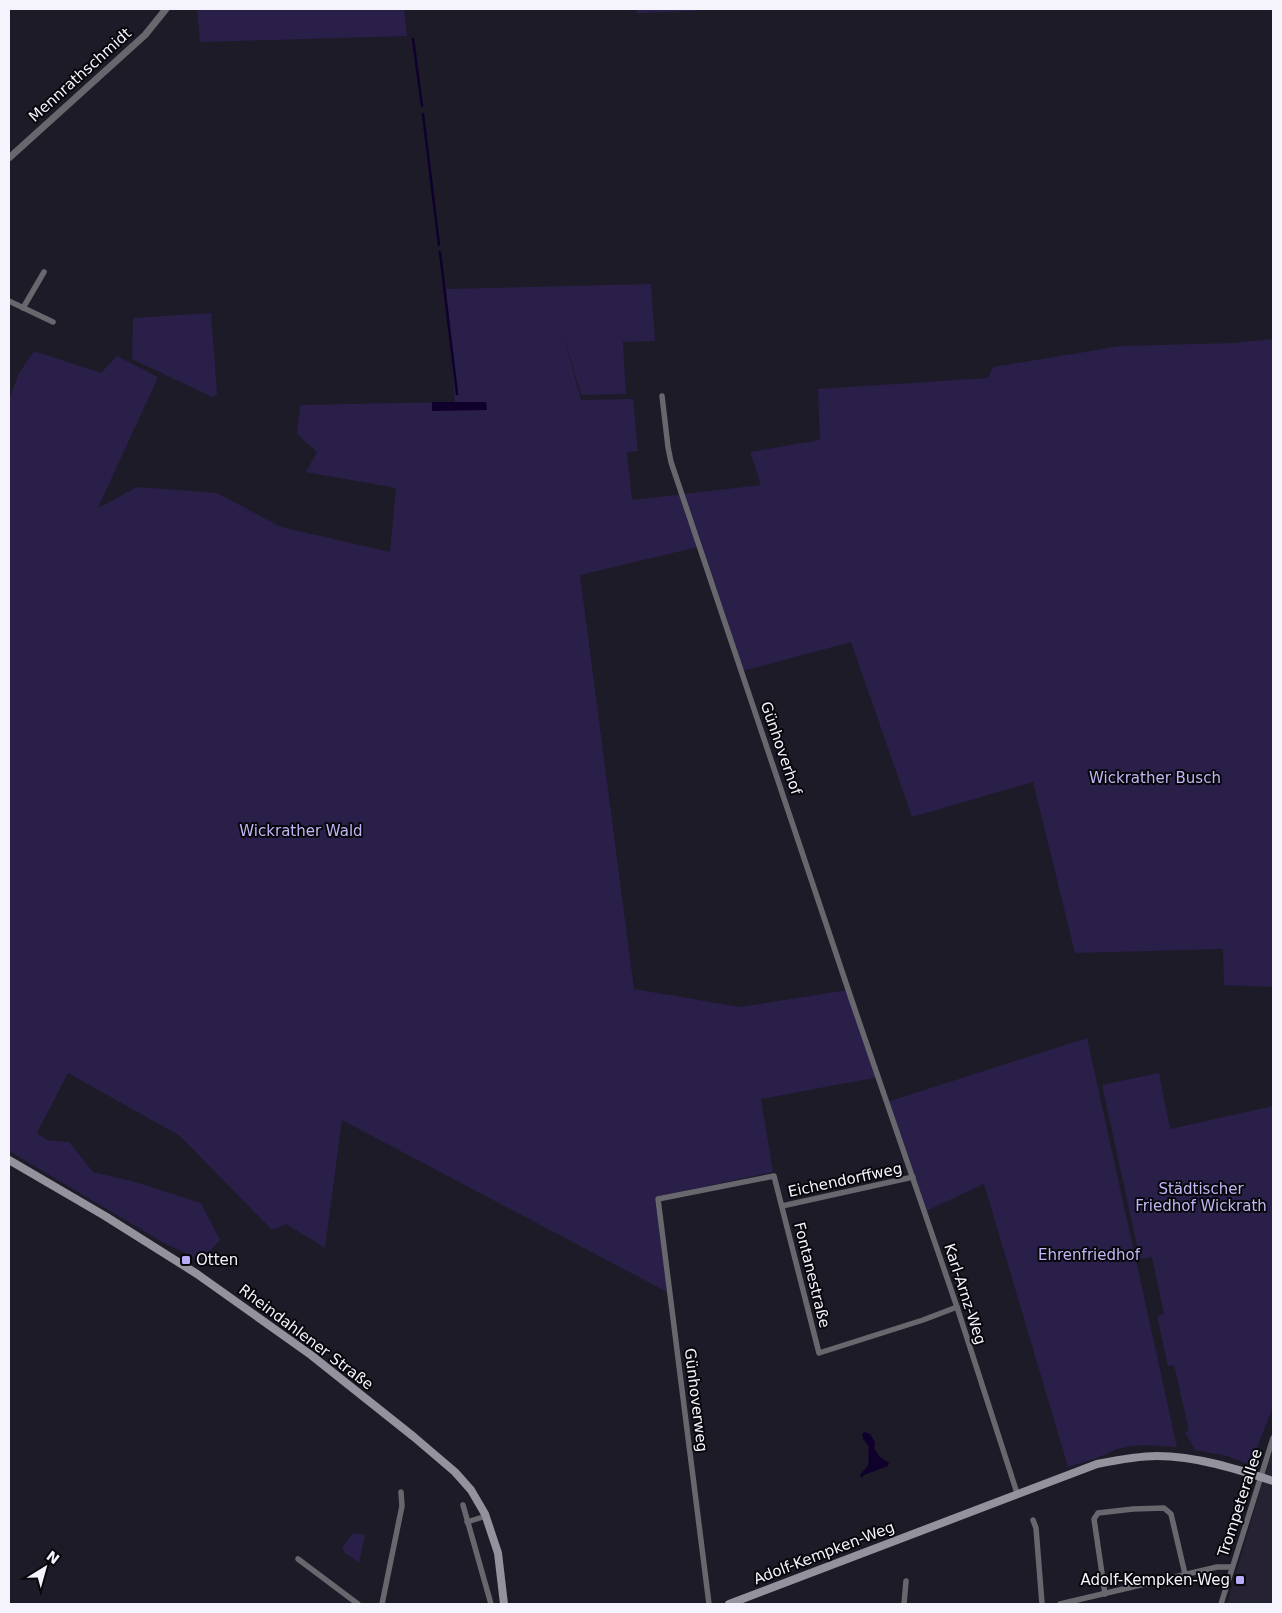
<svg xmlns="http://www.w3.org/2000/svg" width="1282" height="1613" font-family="'DejaVu Sans',sans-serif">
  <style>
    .built { fill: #262234 }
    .green { fill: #2a1f49 }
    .water { fill: #0f002c }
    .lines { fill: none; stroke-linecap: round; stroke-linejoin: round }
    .stream { stroke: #0f002c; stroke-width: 2.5 }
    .minor { stroke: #68676e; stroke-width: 5.5 }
    .tertiary { stroke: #68676e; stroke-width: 7 }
    .secondary { stroke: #94929d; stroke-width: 8 }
    .poi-dot { fill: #b9abf7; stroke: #08070c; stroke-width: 2 }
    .labels { text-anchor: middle; stroke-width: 4; stroke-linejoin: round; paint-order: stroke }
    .street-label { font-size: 15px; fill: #f5f3fc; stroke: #08070c }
    .park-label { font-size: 15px; fill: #c1b6f5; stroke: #08070c }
    .poi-label { font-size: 15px; fill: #f5f3fc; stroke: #08070c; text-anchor: start }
  </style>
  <rect width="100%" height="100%" fill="#1d1b27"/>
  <polygon class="built" points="1273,1449 1273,1604 1227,1604 1260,1491"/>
  <g class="green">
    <polygon points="197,9 404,9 407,36 200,42"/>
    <polygon points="637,9 697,9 697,11 637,13"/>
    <polygon points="651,284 655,341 623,342 626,394 581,395 562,330 581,400 633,399 638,451 627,452 632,500 761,485 750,452 820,440 818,389 988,378 993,367 1121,346 1234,343 1273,339 1273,987 1224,985 1223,949 1075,953 1033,782 912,817 851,642 743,671 698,547 580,575 634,989 740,1007 848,990 879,1077 761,1099 773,1172 655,1197 667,1292 342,1120 325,1248 286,1224 272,1230 180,1136 68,1073 37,1133 47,1140 69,1142 93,1172 132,1181 201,1203 220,1240 199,1263 192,1256 164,1243 9,1151 9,399 19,373 34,351 101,373 117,356 158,377 98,508 137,487 217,493 281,527 390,552 396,488 306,472 317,452 297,434 300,405 455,402 446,289"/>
    <polygon points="211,313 217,394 212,397 132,359 133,318"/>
    <polygon points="1087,1038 1177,1447 1145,1445 1132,1446 1117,1449 1097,1458 1068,1467 984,1184 926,1211 887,1102"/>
    <polygon points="1159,1073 1170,1129 1273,1106 1273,1406 1254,1456 1251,1462 1245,1463 1227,1456 1195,1450 1185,1432 1189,1431 1174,1365 1168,1366 1157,1316 1164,1314 1152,1257 1140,1259 1102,1085"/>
    <polygon points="353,1533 365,1535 359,1563 344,1552 342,1548"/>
  </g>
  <g class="water">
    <polygon points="432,402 486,402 487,410 432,411"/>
    <path d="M865,1432L870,1434L875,1442L874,1448L880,1457L889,1463L888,1466L864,1475L862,1478L860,1476C862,1471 866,1469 868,1465C869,1464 868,1451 869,1447L863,1439L862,1434Z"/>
  </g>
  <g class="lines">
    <g class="stream">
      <polyline points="413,39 422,106"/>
      <polyline points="423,114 439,245"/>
      <polyline points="440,252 457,394"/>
    </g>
    <g class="minor">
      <polyline points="9,301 53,322"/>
      <polyline points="23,308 44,272"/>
      <polyline points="662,396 668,447 671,462 853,1004 957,1307 1017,1493"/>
      <polyline points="782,1206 913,1177"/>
      <polyline points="463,1505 491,1604"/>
      <polyline points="1033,1520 1036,1528 1042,1604"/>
      <polyline points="467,1522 486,1516"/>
      <polyline points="298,1559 358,1604"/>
      <polyline points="1105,1594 1094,1519 1098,1513 1133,1509 1164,1508 1171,1514 1185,1574"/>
      <polyline points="382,1604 402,1506 401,1492"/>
      <polyline points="709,1604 658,1199 774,1176 819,1353 923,1320 957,1307"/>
      <polyline points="904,1604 906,1581"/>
      <polyline points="1060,1604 1217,1567 1232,1567"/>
      <polyline points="1221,1604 1273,1438"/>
    </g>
    <polyline class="tertiary" points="9,158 145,35 166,9"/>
    <g class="secondary">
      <polyline points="9,1160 105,1216 197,1274 311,1355 414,1437 455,1472 471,1490 485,1514 498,1553 504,1604"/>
      <path d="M729,1604L1097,1464C1117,1460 1137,1456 1157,1456C1196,1456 1237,1469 1273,1481"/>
    </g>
  </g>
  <g class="poi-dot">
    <rect x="181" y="1255" width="10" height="10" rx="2.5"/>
    <rect x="1235" y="1575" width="10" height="10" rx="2.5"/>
  </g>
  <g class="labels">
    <g class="street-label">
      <text transform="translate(80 75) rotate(-42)" y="5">Mennrathschmidt</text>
      <text transform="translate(781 748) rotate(71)" y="5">Günhoverhof</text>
      <text transform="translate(845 1180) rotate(-12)" y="5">Eichendorffweg</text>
      <text transform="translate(812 1275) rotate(76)" y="5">Fontanestraße</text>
      <text transform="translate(965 1294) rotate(72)" y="5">Karl-Arnz-Weg</text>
      <text transform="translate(306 1337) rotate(37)" y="5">Rheindahlener Straße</text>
      <text transform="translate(696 1400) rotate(83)" y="5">Günhoverweg</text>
      <text transform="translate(1240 1503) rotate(-72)" y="5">Trompeterallee</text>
      <text transform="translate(824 1553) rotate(-21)" y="5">Adolf-Kempken-Weg</text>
    </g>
    <g class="park-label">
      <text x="1155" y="783">Wickrather Busch</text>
      <text x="301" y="836">Wickrather Wald</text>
      <text x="1201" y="1194">Städtischer<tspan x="1201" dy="17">Friedhof Wickrath</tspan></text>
      <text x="1089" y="1260">Ehrenfriedhof</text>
    </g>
    <g class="poi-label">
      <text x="196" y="1265">Otten</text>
      <text x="1230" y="1585" text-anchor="end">Adolf-Kempken-Weg</text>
    </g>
  </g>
  <rect width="1282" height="1613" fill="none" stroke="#f5f3fc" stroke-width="20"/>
  <g transform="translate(45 1568) rotate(37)" stroke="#08070c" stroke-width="4" paint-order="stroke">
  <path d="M0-4L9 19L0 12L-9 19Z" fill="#f5f3fc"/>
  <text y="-8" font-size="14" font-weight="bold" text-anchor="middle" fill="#f5f3fc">N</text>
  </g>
</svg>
